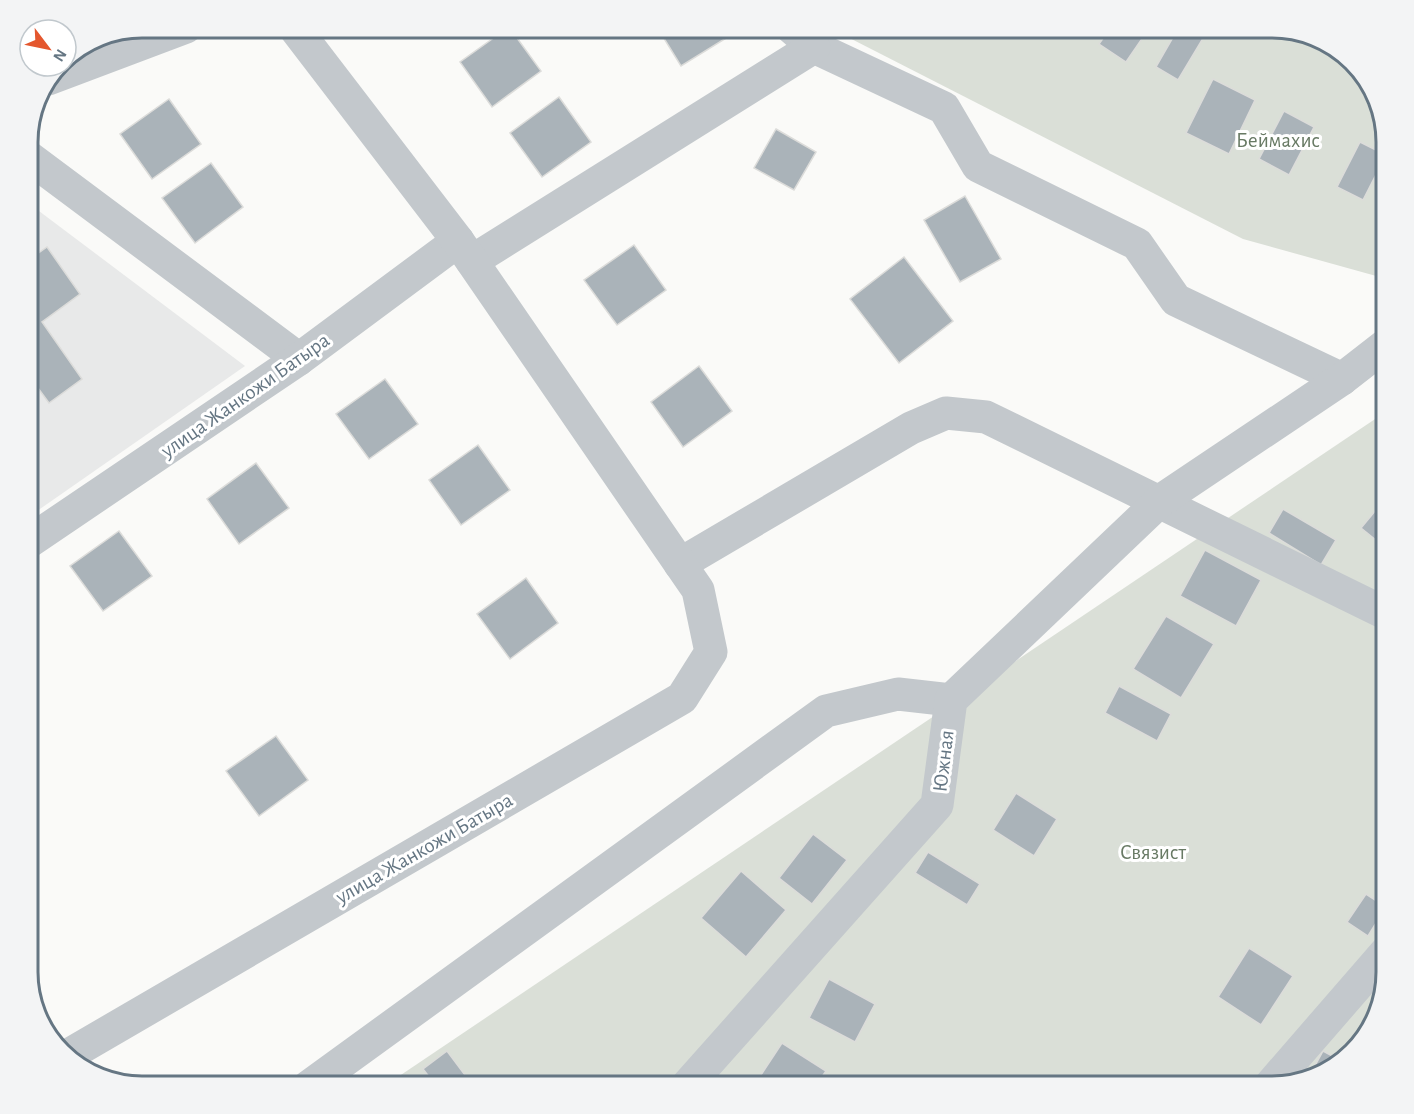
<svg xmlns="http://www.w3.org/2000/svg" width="1414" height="1114" font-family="'Alegreya Sans',sans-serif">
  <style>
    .built { fill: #e8e9e9 }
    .green { fill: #dadfd7 }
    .building { fill: #aab3b9; stroke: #dcdcda; stroke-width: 1.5 }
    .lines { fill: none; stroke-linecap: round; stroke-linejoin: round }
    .minor { stroke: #c3c8cc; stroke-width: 33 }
    .labels { text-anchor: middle; stroke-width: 6; stroke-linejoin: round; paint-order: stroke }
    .park-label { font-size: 21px; fill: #687a64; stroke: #fff }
    .street-label { font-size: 21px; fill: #657683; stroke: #fff }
    .rim { fill: none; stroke: #657683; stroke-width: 3 }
  </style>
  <rect width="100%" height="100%" fill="#fafaf8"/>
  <polygon class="built" points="27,202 245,366 27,518"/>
  <g class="green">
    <polygon points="828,27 1273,27 1348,55 1375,91 1387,141 1387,279 1243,239"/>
    <polygon points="1387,411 1387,973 1359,1048 1323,1075 1273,1087 383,1087"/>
  </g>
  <g class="building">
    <polygon points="509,27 541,71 492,107 460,62"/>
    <polygon points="657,27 733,27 736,32 681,66"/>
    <polygon points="1111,27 1144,27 1148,30 1126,62 1099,44"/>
    <polygon points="1179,27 1191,27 1205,35 1178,80 1156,67"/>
    <polygon points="1213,79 1255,100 1229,154 1186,133"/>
    <polygon points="559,97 591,142 542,177 510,133"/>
    <polygon points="169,99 201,144 152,179 120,134"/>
    <polygon points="1284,111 1314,127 1289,175 1259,159"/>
    <polygon points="776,129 816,152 794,190 754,168"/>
    <polygon points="1360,142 1386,155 1363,200 1337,187"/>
    <polygon points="211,163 243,207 195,243 162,198"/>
    <polygon points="965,196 1001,259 960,282 924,220"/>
    <polygon points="634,245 666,290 617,325 584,280"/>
    <polygon points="47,247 80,294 42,322 82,379 49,403 27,373 27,261"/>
    <polygon points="904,257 953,321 899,363 850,299"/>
    <polygon points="699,366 732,411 683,447 651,402"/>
    <polygon points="385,379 418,424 369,459 336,414"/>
    <polygon points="478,445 510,490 461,525 429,480"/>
    <polygon points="256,463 289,508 239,544 207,499"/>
    <polygon points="1385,499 1387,500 1387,549 1361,528"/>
    <polygon points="1283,509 1336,540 1321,565 1269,533"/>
    <polygon points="119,531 152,576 103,611 70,566"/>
    <polygon points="1205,550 1261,580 1236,626 1180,596"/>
    <polygon points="526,578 558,623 510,659 477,614"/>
    <polygon points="1166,616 1214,644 1181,698 1133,669"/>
    <polygon points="1119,686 1171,714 1157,741 1105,713"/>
    <polygon points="276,736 308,780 259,816 226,771"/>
    <polygon points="1016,793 1057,819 1034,856 993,830"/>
    <polygon points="813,834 847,860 812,904 779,878"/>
    <polygon points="928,852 980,884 967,905 915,873"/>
    <polygon points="741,871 786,910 746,957 701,918"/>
    <polygon points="1366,894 1386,907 1368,936 1347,922"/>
    <polygon points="1249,948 1293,976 1261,1025 1218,997"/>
    <polygon points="829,979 875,1004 855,1042 809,1018"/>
    <polygon points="782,1043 826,1071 815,1087 753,1087"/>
    <polygon points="447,1051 474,1087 437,1087 423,1069"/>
    <polygon points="1323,1051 1340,1060 1323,1075 1314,1077 1310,1075"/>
  </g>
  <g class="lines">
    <g class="minor">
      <polyline points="791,27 814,47 944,108 978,166 1137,244 1176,300 1342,379"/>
      <polyline points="48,79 186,27"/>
      <polyline points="27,156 299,359"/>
      <polyline points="472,261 814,47"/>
      <polyline points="27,543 299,359 458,241"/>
      <polyline points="680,564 911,428 946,413 986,417 1387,614"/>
      <polyline points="65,1057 682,698 711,652 698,590 458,241 294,27"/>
      <polyline points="308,1087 826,711 898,694 951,700"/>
      <polyline points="686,1087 937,805 951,700 1160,501 1342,379 1387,344"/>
      <polyline points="1269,1087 1387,951"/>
    </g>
  </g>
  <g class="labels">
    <g class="park-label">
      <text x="1278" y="147">Беймахис</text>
      <text x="1153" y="859">Связист</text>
    </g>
    <g class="street-label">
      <text transform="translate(245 395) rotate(-35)" y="7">улица Жанкожи Батыра</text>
      <text transform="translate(943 761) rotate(-83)" y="7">Южная</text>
      <text transform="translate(424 848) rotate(-30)" y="7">улица Жанкожи Батыра</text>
    </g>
  </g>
  <path d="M0 0H1414V1114H0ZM142 38H1272A104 104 0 0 1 1376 142V972A104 104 0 0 1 1272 1076H142A104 104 0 0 1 38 972V142A104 104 0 0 1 142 38Z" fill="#f3f4f5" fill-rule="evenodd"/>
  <path class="rim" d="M142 38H1272A104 104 0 0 1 1376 142V972A104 104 0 0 1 1272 1076H142A104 104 0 0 1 38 972V142A104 104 0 0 1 142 38Z"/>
  <g transform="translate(48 48) rotate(122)"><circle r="28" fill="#ffffff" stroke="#c1c8cd" stroke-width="1.5"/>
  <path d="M0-4.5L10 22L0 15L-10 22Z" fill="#e4572e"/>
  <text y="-9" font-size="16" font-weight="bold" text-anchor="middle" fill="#657683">N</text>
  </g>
</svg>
